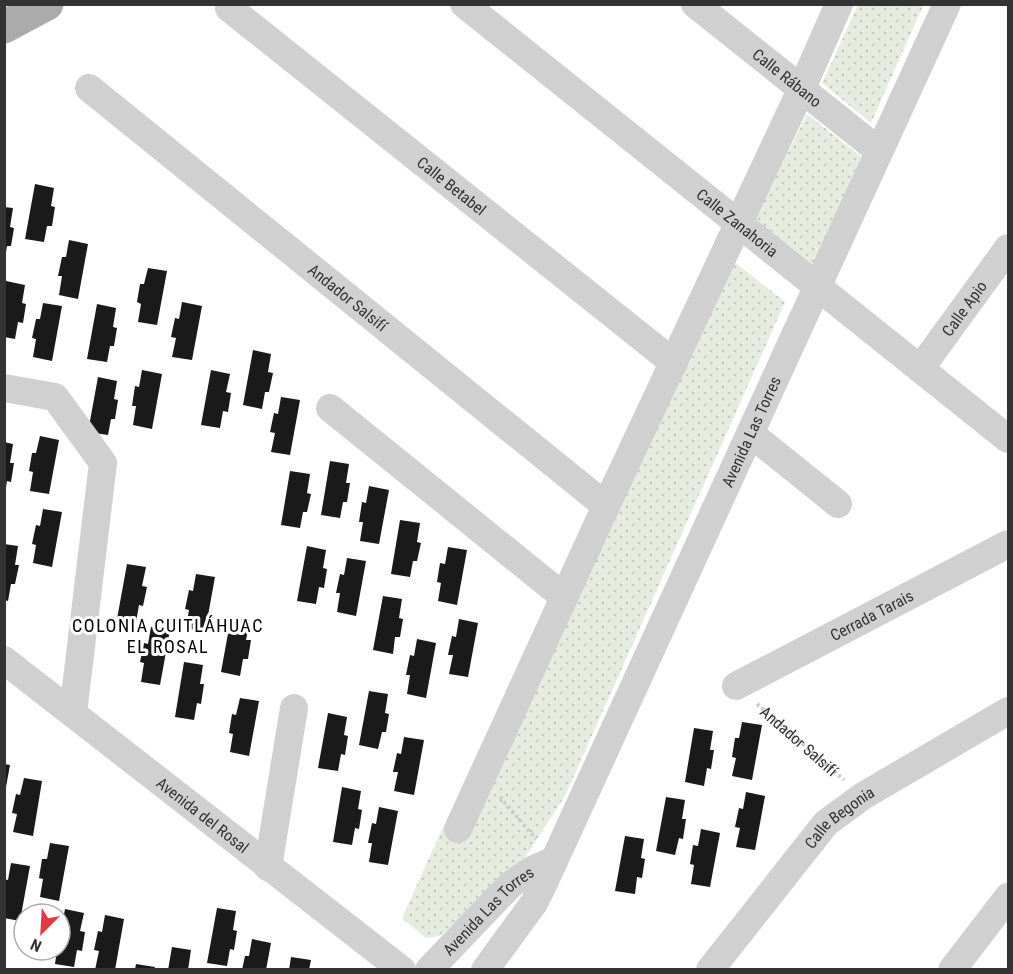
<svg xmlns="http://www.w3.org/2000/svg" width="1013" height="974" font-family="'Roboto Condensed',sans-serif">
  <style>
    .grass { fill: url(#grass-dots) }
    .building { fill: #1a1a1a }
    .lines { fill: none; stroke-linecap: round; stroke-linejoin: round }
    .path { stroke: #cdcdcd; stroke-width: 4; stroke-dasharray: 3 3; stroke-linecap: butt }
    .minor { stroke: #d0d0d0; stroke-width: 28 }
    .major { stroke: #ababab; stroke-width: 33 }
    .labels { text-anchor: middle; stroke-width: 6; stroke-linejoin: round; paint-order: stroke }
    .street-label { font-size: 16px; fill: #333; stroke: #fff }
    .neighbourhood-label { font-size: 18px; letter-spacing: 1.5px; fill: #000; stroke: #fff }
  </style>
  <defs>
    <pattern id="grass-dots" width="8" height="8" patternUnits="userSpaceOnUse" patternTransform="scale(1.5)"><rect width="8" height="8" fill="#e6ecdf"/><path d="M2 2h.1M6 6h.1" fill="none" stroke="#c6cbc0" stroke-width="1.8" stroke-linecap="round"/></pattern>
  </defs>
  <rect width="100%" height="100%" fill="#fff"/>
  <g class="grass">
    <polygon points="920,5 923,6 871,123 822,83 858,5"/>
    <polygon points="807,114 862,157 813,269 754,220"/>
    <polygon points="733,261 785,302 565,796 515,873 440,936 426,938 402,918 443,827 468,835"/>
  </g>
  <g class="building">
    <polygon points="35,184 54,188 51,206 55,207 52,226 47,226 44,242 25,239"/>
    <polygon points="4,207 13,208 10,227 14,228 11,246 7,246 6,252"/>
    <polygon points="69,240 88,244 78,299 59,295 62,276 58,276 62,257 66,257"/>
    <polygon points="148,268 167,271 157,325 138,322 141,304 137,302 140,284 144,284"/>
    <polygon points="6,281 25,285 22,303 26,304 23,323 18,322 15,339 4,337"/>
    <polygon points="182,302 202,306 192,360 172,357 176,338 171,337 175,318 179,319"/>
    <polygon points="43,303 62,306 52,361 33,357 36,339 32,338 36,319 40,319"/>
    <polygon points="97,304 116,308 113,327 117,328 114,346 110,346 107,362 87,359"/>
    <polygon points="253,350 271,354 268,372 273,373 269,392 265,392 262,409 243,405"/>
    <polygon points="142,370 162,374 152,429 133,425 136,406 132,406 135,386 139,387"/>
    <polygon points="211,370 230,374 226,392 231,393 228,412 223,411 220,428 201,425"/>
    <polygon points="98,377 117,381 114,399 118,400 115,419 111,419 108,435 88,432"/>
    <polygon points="281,397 300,400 290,455 271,452 275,433 270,432 274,413 278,414"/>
    <polygon points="40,436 59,440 49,494 30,491 33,472 29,471 32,453 36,453"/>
    <polygon points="4,442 13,444 10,463 14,463 11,482 7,481 6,487"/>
    <polygon points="330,461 349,464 346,483 350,483 347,502 343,502 340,518 321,515"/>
    <polygon points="290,471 310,474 307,493 311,494 307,512 303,512 300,528 281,525"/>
    <polygon points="369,486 389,490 379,544 360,541 363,522 359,522 362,502 366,503"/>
    <polygon points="43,509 62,512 52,567 33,563 36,545 32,544 36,525 40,526"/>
    <polygon points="400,520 420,523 417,542 421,543 417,561 413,561 410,577 391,574"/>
    <polygon points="4,544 18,546 15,565 19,565 15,584 11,584 8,601 4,600"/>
    <polygon points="307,546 326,550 323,568 327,569 324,588 319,587 316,604 297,601"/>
    <polygon points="448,547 467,550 457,605 438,601 441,583 437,582 440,563 445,564"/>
    <polygon points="347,558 366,561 356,616 337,612 340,593 336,593 340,574 344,575"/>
    <polygon points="127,564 146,567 142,586 147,587 143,606 139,605 136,622 117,619"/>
    <polygon points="196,574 215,577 205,632 186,628 189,610 185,609 189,590 193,591"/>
    <polygon points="383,596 402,599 399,618 403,619 400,637 395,637 393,654 373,650"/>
    <polygon points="231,617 250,621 246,640 251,640 248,659 243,659 240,676 221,672"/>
    <polygon points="459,619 478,623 468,677 449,674 453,655 448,655 452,636 456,637"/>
    <polygon points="151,627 170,630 160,685 141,682 144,663 140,662 144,643 148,644"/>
    <polygon points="417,639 436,643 426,698 407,694 410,675 406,675 410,655 414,656"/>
    <polygon points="184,662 203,665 200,684 204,684 201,704 197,703 194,720 175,717"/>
    <polygon points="369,691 388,694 385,713 389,714 386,732 382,732 378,749 359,745"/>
    <polygon points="240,698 259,701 249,756 230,752 233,734 229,733 232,714 236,715"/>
    <polygon points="328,713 347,717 344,735 348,736 345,755 341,754 338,771 318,768"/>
    <polygon points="742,722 762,725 752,780 732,776 736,758 732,757 735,738 739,738"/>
    <polygon points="694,728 713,731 710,750 714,750 711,769 707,768 704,786 685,782"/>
    <polygon points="404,737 424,740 414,795 394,791 398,772 393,772 397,753 401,754"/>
    <polygon points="4,764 10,765 6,787 4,787"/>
    <polygon points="24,778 42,781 33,836 13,832 17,814 12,813 16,794 20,795"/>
    <polygon points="342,787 361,791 358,809 362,810 359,829 355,828 352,845 333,842"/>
    <polygon points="746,792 765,796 755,850 736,847 740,828 735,827 739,808 743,809"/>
    <polygon points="666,797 685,800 682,819 686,819 683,839 679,838 675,855 656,851"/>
    <polygon points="379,807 398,811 388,865 369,862 372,843 368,843 372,823 376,824"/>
    <polygon points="701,829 720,833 710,887 691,884 694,865 690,864 693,845 698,846"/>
    <polygon points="625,836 644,839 641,858 645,859 642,878 637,877 635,894 615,891"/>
    <polygon points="50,843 69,846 59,901 40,897 43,879 39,878 42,859 47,859"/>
    <polygon points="11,863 30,866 20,921 4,918 4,879 8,880"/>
    <polygon points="217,908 236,911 233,930 237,931 234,950 230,949 227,966 207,963"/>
    <polygon points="65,909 84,913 80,931 85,932 82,951 77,950 74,967 55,964 57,950 60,950 60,936"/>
    <polygon points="105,915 124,919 115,970 95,970 99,951 94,950 98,931 102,932"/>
    <polygon points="252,939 271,943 266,970 242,970 245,956 249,956"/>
    <polygon points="172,947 191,950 188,970 168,970"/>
    <polygon points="291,957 311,960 309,970 289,970"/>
    <polygon points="136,964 155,967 154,970 135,970"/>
  </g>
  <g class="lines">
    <g class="path">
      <path id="s1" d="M757,704L844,780"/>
      <polyline points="500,797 536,839"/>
    </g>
    <g class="minor">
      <path id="s2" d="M464,4L1008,439"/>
      <path id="s3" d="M695,4L879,151"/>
      <path id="s4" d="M229,8L674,363"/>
      <path id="s5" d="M89,88L606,506"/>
      <path id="s6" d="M920,369L1008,248"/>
      <polyline points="4,388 55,397 103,463 73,713"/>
      <polyline points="330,408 564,597"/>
      <polyline points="751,434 838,504"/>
      <path id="s7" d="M4,660L402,970"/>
      <path id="s8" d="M736,686L1008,544"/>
      <polyline points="458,829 606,506 802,88 839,4"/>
      <polyline points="268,867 294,708"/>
      <path id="s9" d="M429,970L510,885L532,870L554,860"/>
      <path id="s10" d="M485,970L534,903L543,885L947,4"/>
      <path id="s11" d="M710,970L826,823L863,796L1008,711"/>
      <polyline points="952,970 1008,897"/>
    </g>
    <polyline class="major" points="4,27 47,4"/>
  </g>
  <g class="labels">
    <g class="street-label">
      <text dy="6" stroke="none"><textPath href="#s3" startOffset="118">Calle Rábano</textPath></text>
      <text dy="6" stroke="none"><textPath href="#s4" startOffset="285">Calle Betabel</textPath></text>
      <text dy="6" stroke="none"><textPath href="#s2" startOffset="350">Calle Zanahoria</textPath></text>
      <text dy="6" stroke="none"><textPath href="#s5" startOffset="333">Andador Salsifí</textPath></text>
      <text dy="6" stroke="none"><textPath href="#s6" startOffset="75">Calle Apio</textPath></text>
      <text dy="6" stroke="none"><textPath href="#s10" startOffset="602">Avenida Las Torres</textPath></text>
      <text dy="6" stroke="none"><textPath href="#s8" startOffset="153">Cerrada Tarais</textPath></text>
      <text dy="6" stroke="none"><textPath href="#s1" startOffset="56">Andador Salsifí</textPath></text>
      <text dy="6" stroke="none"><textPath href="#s7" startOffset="252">Avenida del Rosal</textPath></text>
      <text dy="6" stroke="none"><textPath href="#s11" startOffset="201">Calle Begonia</textPath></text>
      <text dy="6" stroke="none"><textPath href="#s9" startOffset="84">Avenida Las Torres</textPath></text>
    </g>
    <g class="neighbourhood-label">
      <text x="168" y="632">COLONIA CUITLÁHUAC<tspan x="168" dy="21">EL ROSAL</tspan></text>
    </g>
  </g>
  <rect width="1013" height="974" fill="none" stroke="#333333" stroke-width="12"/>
  <g transform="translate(42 932) rotate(204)"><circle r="28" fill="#ffffff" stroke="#adadad" stroke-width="1.5"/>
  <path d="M0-4.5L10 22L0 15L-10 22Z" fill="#e63946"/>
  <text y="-9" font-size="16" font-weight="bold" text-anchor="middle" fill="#333333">N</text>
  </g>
</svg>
